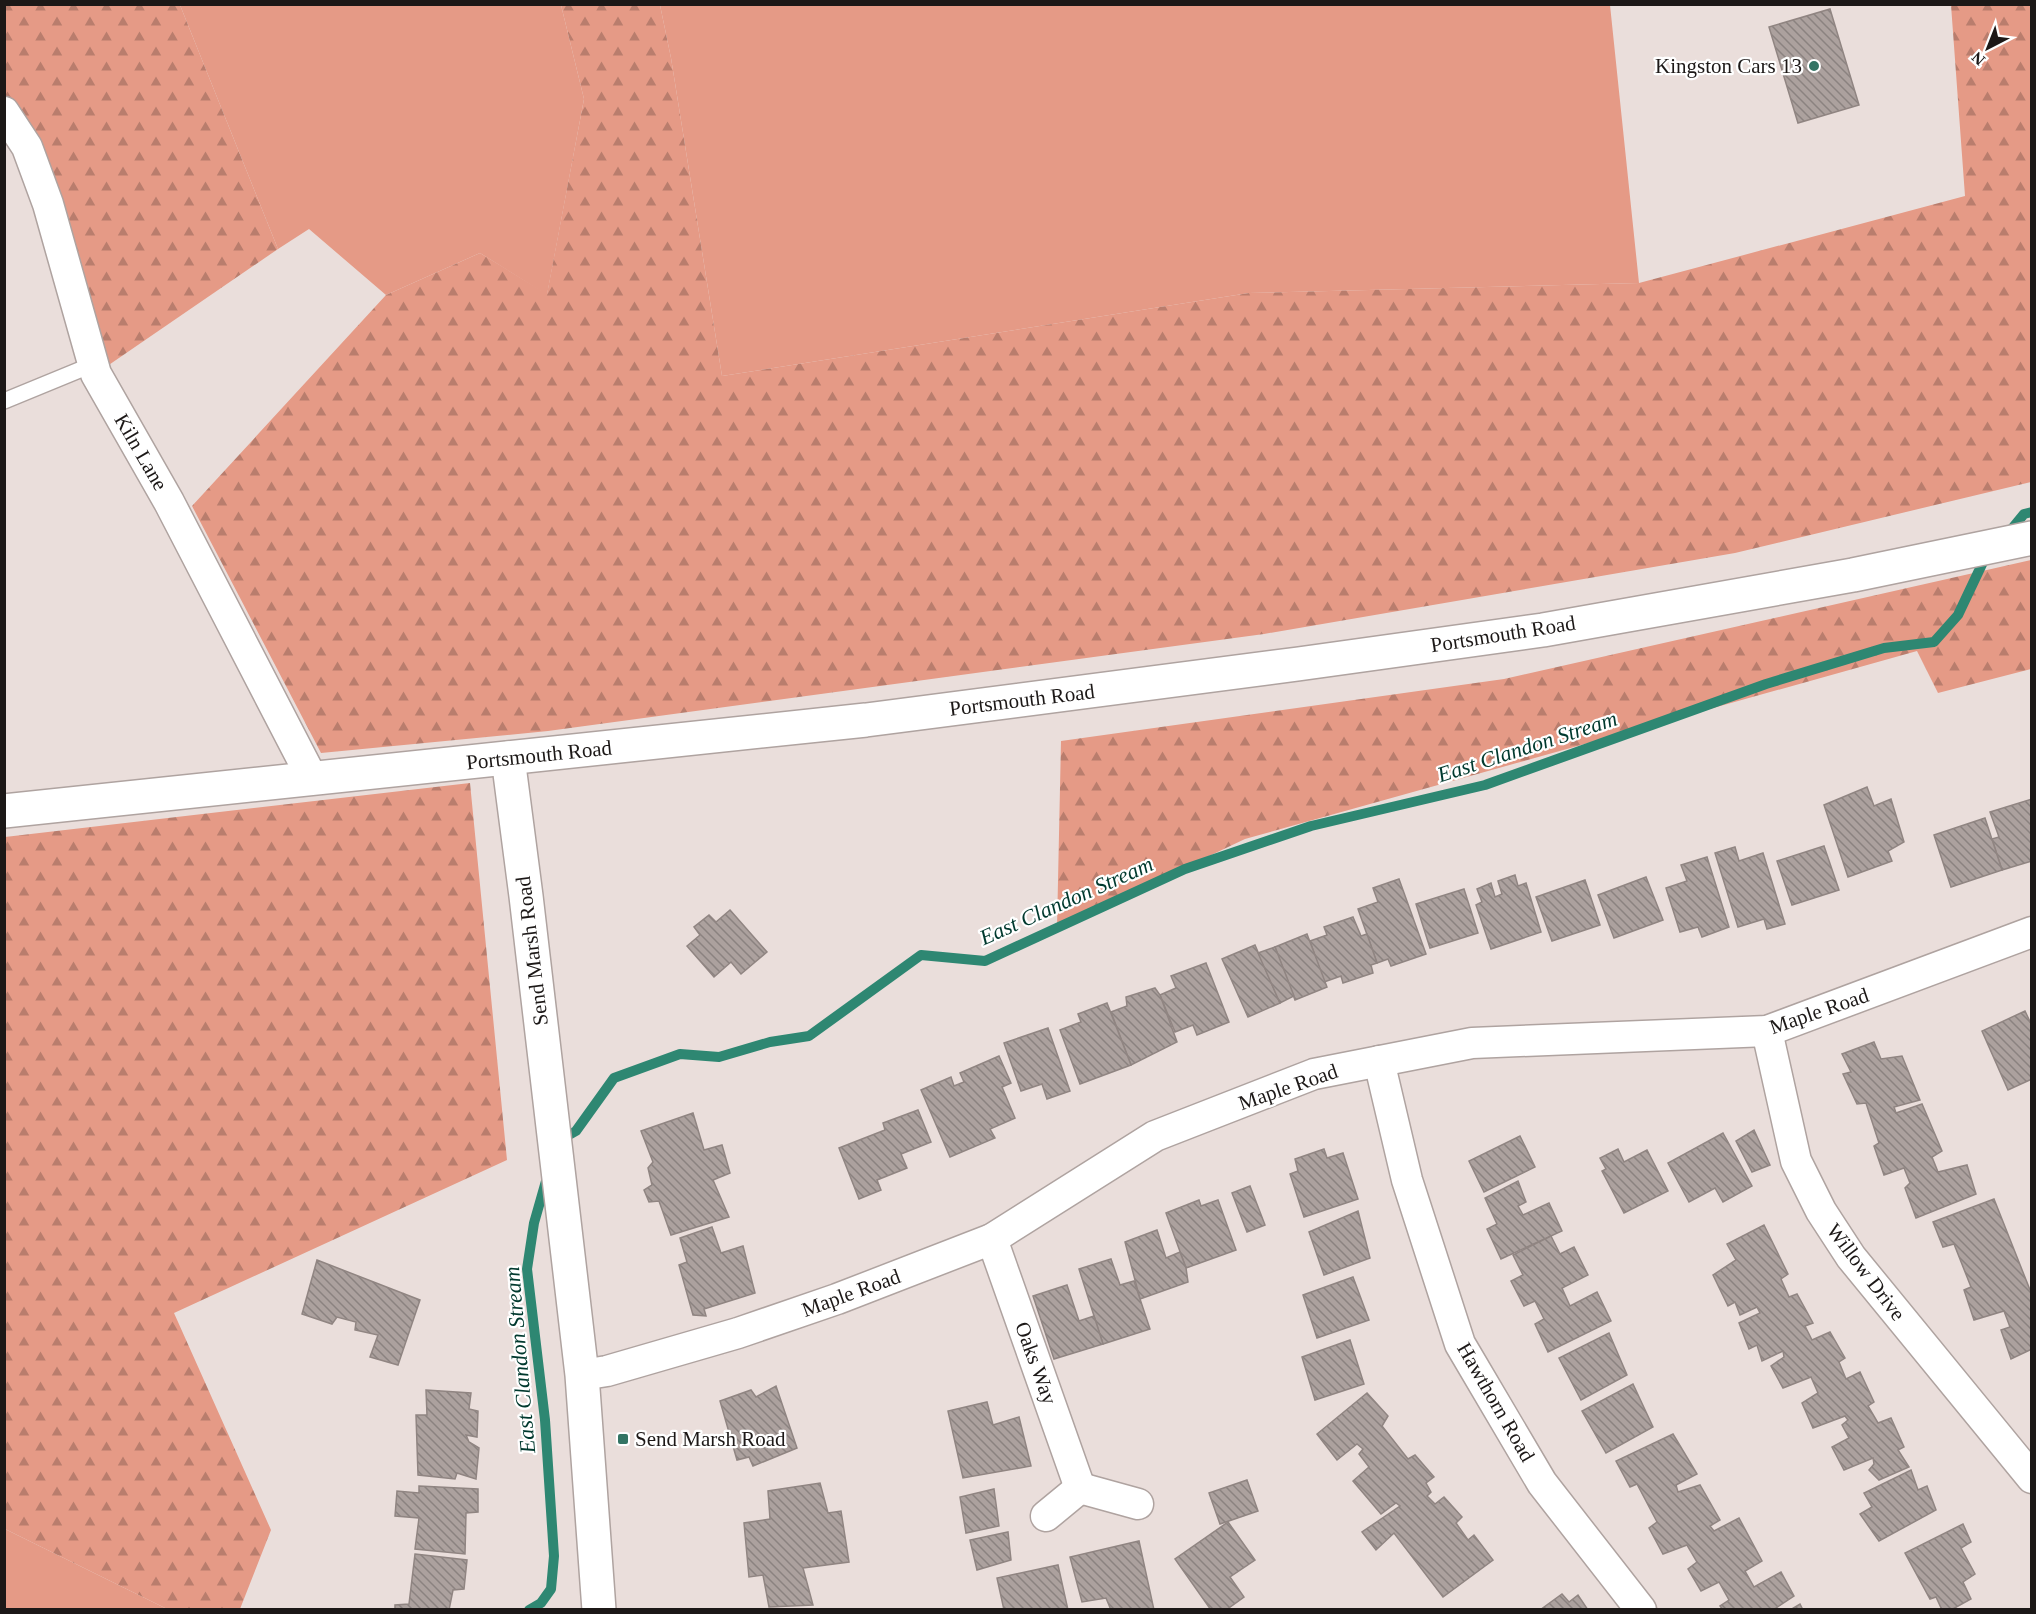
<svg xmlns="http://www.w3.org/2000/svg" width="2036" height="1614" font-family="'Times New Roman',serif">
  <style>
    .green { fill: #e59a86 }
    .forest { fill: url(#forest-firs) }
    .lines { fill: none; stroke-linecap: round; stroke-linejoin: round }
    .stream { stroke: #2e8772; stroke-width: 10 }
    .building { fill: url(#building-back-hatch); stroke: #908582; stroke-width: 1.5 }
    .service-casing { stroke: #afa3a0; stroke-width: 18 }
    .minor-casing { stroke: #afa3a0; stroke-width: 33 }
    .secondary-casing { stroke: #afa3a0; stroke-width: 36 }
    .service { stroke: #fff; stroke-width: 15 }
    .minor { stroke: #fff; stroke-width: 30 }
    .secondary { stroke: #fff; stroke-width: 33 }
    .poi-dot { fill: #337464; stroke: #fff; stroke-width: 2 }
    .labels { text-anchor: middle; stroke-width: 4.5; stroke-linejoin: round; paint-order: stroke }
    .poi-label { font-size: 21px; fill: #1c1817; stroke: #fff; text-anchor: end }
    .street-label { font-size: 21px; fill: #1c1817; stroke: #fff }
    .water-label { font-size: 22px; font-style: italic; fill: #00392e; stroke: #fff }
  </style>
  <defs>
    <pattern id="forest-firs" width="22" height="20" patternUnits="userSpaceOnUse" patternTransform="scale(1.5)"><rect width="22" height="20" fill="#e59a86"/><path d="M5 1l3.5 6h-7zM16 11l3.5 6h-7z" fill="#b97d6d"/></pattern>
    <pattern id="building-back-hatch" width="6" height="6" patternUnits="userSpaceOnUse" patternTransform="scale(1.5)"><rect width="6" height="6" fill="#aca19e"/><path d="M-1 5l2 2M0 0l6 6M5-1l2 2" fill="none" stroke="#8b8280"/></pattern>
  </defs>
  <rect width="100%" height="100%" fill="#eadedb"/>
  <g class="green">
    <polygon points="180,5 561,5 584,99 547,295 480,253 386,295 309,229 278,249"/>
    <polygon points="660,5 1610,5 1639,283 1249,293 722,376 671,58"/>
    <polygon points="5,1529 167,1609 5,1609"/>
  </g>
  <g class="forest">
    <polygon points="4,5 180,5 278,249 100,371 5,106"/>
    <polygon points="561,5 660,5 671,58 722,376 1249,293 1639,283 1965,196 1951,5 2031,5 2031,482 1735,553 1264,634 548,731 321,753 192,506 386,295 480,253 547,294 584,99"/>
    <polygon points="2031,560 2031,669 1938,693 1917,651 1245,839 1057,928 1061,741 1504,679"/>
    <polygon points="470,783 507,1160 174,1313 271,1530 240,1609 167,1609 5,1529 5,837"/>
  </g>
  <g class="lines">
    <g class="stream">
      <polyline points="2006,536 2024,514 2032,512"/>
      <polyline points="560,1140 576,1131 614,1078 680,1054 719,1057 770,1042 809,1036 921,955 985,961 1185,869 1311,826 1485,785 1766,684 1884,648 1934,642 1958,615 1984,560 1990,554"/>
      <polyline points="529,1610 541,1603 551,1589 554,1556 545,1420 527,1269 534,1223 548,1174"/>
    </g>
  </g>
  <g class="building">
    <polygon points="1830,9 1859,105 1798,123 1769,27"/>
    <polygon points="1867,787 1874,806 1891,799 1904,842 1888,851 1892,861 1848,877 1824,805"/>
    <polygon points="2032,799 2032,861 2002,870 1992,839 1999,837 1990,812"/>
    <polygon points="1985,818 2002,870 1951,887 1934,835"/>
    <polygon points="1824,846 1839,890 1792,905 1777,861"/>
    <polygon points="1735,847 1739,861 1763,853 1785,924 1767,929 1764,919 1738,927 1715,853"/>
    <polygon points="1707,857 1729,927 1702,937 1698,927 1680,932 1666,888 1687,881 1681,865"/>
    <polygon points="1515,875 1518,886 1526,883 1541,932 1491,949 1476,905 1482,902 1477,889 1491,883 1495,897 1502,894 1498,881"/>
    <polygon points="1646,877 1663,920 1614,938 1598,895"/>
    <polygon points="1399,879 1426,954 1391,966 1388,959 1377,963 1358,909 1378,902 1373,888"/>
    <polygon points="1585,880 1600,925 1552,941 1536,897"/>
    <polygon points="1464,889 1478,933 1430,948 1416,904"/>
    <polygon points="730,910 767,952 741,974 731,962 714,977 687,946 700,935 694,927 709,915 716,922"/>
    <polygon points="1353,917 1361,936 1367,934 1377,963 1371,965 1373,973 1343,983 1341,976 1324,982 1310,941 1327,935 1324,927"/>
    <polygon points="1307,934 1327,987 1295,1000 1275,947"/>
    <polygon points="1255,945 1280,1003 1248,1017 1222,959"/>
    <polygon points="1275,947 1294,996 1280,1003 1258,953"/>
    <polygon points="1206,963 1229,1022 1197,1035 1193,1025 1175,1032 1160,995 1176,988 1171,976"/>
    <polygon points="1155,988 1160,995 1177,1042 1131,1065 1111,1012 1127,1006 1126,997"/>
    <polygon points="1107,1003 1131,1065 1080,1084 1060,1030 1081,1022 1078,1014"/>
    <polygon points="2025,1011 2032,1026 2032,1079 2008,1090 1982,1031"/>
    <polygon points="1048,1028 1070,1091 1047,1099 1042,1084 1021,1091 1004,1043"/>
    <polygon points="1874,1042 1881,1059 1902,1056 1920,1100 1894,1107 1896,1113 1922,1104 1942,1151 1932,1157 1938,1172 1967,1165 1976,1194 1916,1218 1905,1188 1910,1183 1904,1168 1884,1175 1874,1146 1879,1143 1866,1103 1857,1104 1843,1074 1851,1072 1842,1054"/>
    <polygon points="999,1056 1011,1083 1002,1087 1015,1118 990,1129 995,1138 950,1157 921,1090 951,1077 954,1086 964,1082 960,1073"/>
    <polygon points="918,1110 931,1142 901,1154 907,1168 877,1180 881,1190 859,1199 839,1148 885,1130 883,1123"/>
    <polygon points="693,1113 704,1150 722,1145 730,1173 713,1180 729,1217 671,1235 659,1201 649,1202 644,1190 652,1185 648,1168 653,1162 641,1131"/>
    <polygon points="1754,1130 1770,1165 1752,1172 1736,1141"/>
    <polygon points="1723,1133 1752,1186 1723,1202 1715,1188 1689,1202 1668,1163"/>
    <polygon points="1520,1136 1535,1167 1484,1192 1469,1161"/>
    <polygon points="1324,1149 1327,1158 1343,1153 1358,1199 1304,1217 1290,1174 1298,1171 1295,1159"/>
    <polygon points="1618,1149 1624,1162 1647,1150 1668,1191 1624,1213 1602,1171 1606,1169 1600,1158"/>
    <polygon points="1518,1181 1526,1202 1518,1206 1523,1215 1549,1203 1562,1231 1501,1259 1487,1229 1497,1224 1485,1198"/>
    <polygon points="1250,1186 1265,1225 1247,1232 1232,1193"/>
    <polygon points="1994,1199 2032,1295 2032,1349 2011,1359 2001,1330 2010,1327 2004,1311 1974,1320 1964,1290 1971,1287 1954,1244 1943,1247 1933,1222"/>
    <polygon points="1199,1200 1201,1206 1218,1200 1236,1250 1186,1268 1166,1213"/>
    <polygon points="1358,1211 1370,1258 1324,1275 1309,1232"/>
    <polygon points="1764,1225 1788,1274 1781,1279 1789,1297 1797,1294 1813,1323 1805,1326 1812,1340 1830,1332 1845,1358 1839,1362 1846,1379 1860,1372 1874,1402 1868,1406 1878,1423 1891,1418 1904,1447 1898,1450 1909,1467 1879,1480 1869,1470 1874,1464 1873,1458 1844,1470 1832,1447 1849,1438 1842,1425 1848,1420 1845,1416 1813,1428 1802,1403 1818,1393 1811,1377 1783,1388 1771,1366 1784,1357 1783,1351 1762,1361 1757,1345 1749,1349 1739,1323 1760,1313 1757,1307 1740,1315 1735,1302 1728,1306 1713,1275 1736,1260 1727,1244"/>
    <polygon points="712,1227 721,1253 743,1246 755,1293 704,1309 706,1316 693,1315 679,1265 687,1262 680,1238"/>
    <polygon points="1157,1230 1166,1258 1180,1252 1186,1268 1188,1282 1140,1299 1125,1242"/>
    <polygon points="1551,1236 1560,1254 1574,1247 1588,1275 1562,1288 1570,1306 1597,1292 1611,1321 1548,1352 1535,1324 1544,1319 1535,1301 1524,1306 1511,1281 1523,1275 1513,1255"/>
    <polygon points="1111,1259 1120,1285 1134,1281 1150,1329 1103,1344 1079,1269"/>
    <polygon points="317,1260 420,1300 398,1365 370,1357 378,1335 355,1330 356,1322 337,1317 332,1324 302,1314"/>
    <polygon points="1353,1277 1369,1320 1317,1338 1303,1295"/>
    <polygon points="1067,1285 1079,1321 1094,1316 1103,1344 1054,1359 1033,1296"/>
    <polygon points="1609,1333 1627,1375 1581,1400 1559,1358"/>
    <polygon points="1350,1340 1364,1384 1315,1400 1302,1357"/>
    <polygon points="1633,1384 1653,1427 1606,1453 1582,1411"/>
    <polygon points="776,1386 797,1448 753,1466 749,1457 737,1460 720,1401 751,1390 756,1397"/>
    <polygon points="426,1390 471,1393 469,1409 478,1411 477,1437 466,1435 469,1442 479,1448 476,1479 457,1473 455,1479 418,1475 416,1415 427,1415"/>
    <polygon points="1367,1393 1388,1416 1382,1426 1408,1459 1415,1455 1434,1477 1426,1483 1431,1492 1427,1496 1435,1504 1444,1497 1462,1517 1456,1523 1468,1540 1474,1535 1493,1560 1443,1597 1394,1533 1376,1550 1362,1532 1400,1506 1396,1503 1381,1514 1353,1481 1369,1467 1359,1454 1363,1449 1357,1444 1337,1460 1317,1434"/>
    <polygon points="987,1402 993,1425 1019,1417 1031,1466 963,1478 948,1411"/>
    <polygon points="1673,1434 1697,1474 1676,1485 1678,1492 1700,1485 1720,1520 1710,1526 1714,1531 1739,1518 1762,1561 1745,1571 1754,1587 1781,1572 1794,1596 1773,1610 1723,1610 1720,1606 1729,1600 1719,1582 1701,1591 1688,1569 1697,1562 1687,1545 1663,1554 1649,1528 1657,1522 1637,1484 1630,1487 1616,1461"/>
    <polygon points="1911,1470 1918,1490 1927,1486 1936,1510 1879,1541 1860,1514 1872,1507 1864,1493"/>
    <polygon points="1247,1480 1258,1511 1220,1524 1209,1493"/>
    <polygon points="820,1483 828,1513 841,1511 849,1562 803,1568 813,1605 769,1607 763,1575 749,1577 744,1523 770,1519 768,1491"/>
    <polygon points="419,1486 478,1489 478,1512 466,1513 465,1554 415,1549 419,1518 395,1516 397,1491 419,1493"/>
    <polygon points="994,1489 999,1526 966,1533 960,1497"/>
    <polygon points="1228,1522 1255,1560 1230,1577 1244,1597 1226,1610 1211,1610 1175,1559"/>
    <polygon points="1963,1524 1971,1542 1961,1548 1975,1574 1963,1582 1971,1599 1951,1610 1942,1610 1936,1597 1930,1599 1905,1553"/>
    <polygon points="1008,1532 1011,1560 977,1570 970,1540"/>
    <polygon points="1139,1541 1154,1610 1111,1610 1106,1598 1082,1602 1070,1557"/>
    <polygon points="415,1554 467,1560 464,1589 453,1590 449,1610 395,1610 395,1605 409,1604"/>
    <polygon points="1058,1565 1068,1610 1004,1610 997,1578"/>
    <polygon points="1562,1594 1569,1602 1578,1595 1588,1610 1540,1610"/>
    <polygon points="1800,1604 1803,1610 1790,1610"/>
  </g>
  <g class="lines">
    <defs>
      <polyline id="service" points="4,401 94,364"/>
      <g id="minor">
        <polyline points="4,112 27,147 48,204 96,374 169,502 312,778"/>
        <polyline points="1767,1031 1796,1161 1821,1211 1851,1257 2032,1478"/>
        <polyline points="1379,1061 1407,1180 1460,1344 1542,1483 1641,1610"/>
        <polyline points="992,1239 1080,1488"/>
        <polyline points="582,1375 607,1371 738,1333 837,1299 992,1239 1155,1136 1314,1074 1472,1043 1767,1031 2032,932"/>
        <polyline points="1046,1516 1080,1488 1138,1504"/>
      </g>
      <g id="secondary">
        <polyline points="508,758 526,896 582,1375 599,1610"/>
        <polyline points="4,811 866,720 1298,664 1543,630 1853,575 2032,538"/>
      </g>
    </defs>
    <use href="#service" class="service-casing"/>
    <use href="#minor" class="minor-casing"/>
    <use href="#secondary" class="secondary-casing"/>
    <use href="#service" class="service"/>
    <use href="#minor" class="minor"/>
    <use href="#secondary" class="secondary"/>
  </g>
  <g class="poi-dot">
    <circle cx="1814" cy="66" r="6"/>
    <rect x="617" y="1433" width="12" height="12" rx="3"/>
  </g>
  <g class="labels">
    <g class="poi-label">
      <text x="1802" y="73">Kingston Cars 13</text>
      <text x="635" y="1446" text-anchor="start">Send Marsh Road</text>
    </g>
    <g class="street-label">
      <text transform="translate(141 452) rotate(60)" y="7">Kiln Lane</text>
      <text transform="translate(1503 634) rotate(-9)" y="7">Portsmouth Road</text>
      <text transform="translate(1022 700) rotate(-7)" y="7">Portsmouth Road</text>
      <text transform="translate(539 755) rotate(-6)" y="7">Portsmouth Road</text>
      <text transform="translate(532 951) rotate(-97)" y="7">Send Marsh Road</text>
      <text transform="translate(1819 1011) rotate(-19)" y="7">Maple Road</text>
      <text transform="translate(1288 1087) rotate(-19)" y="7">Maple Road</text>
      <text transform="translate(1866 1272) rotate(53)" y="7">Willow Drive</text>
      <text transform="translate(851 1293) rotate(-20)" y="7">Maple Road</text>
      <text transform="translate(1036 1363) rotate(70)" y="7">Oaks Way</text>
      <text transform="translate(1496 1402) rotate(60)" y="7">Hawthorn Road</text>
    </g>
    <g class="water-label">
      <text transform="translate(1527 746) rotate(-18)" y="8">East Clandon Stream</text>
      <text transform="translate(1066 900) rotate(-24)" y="8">East Clandon Stream</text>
      <text transform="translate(519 1360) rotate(-95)" y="8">East Clandon Stream</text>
    </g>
  </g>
  <rect width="2036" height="1614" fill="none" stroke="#1c1817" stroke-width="12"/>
  <g transform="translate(1988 48) rotate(222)" stroke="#ffffff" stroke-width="4.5" paint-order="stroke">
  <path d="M0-4.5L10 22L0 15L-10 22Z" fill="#1c1817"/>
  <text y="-9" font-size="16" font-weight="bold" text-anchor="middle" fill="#1c1817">N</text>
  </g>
</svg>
